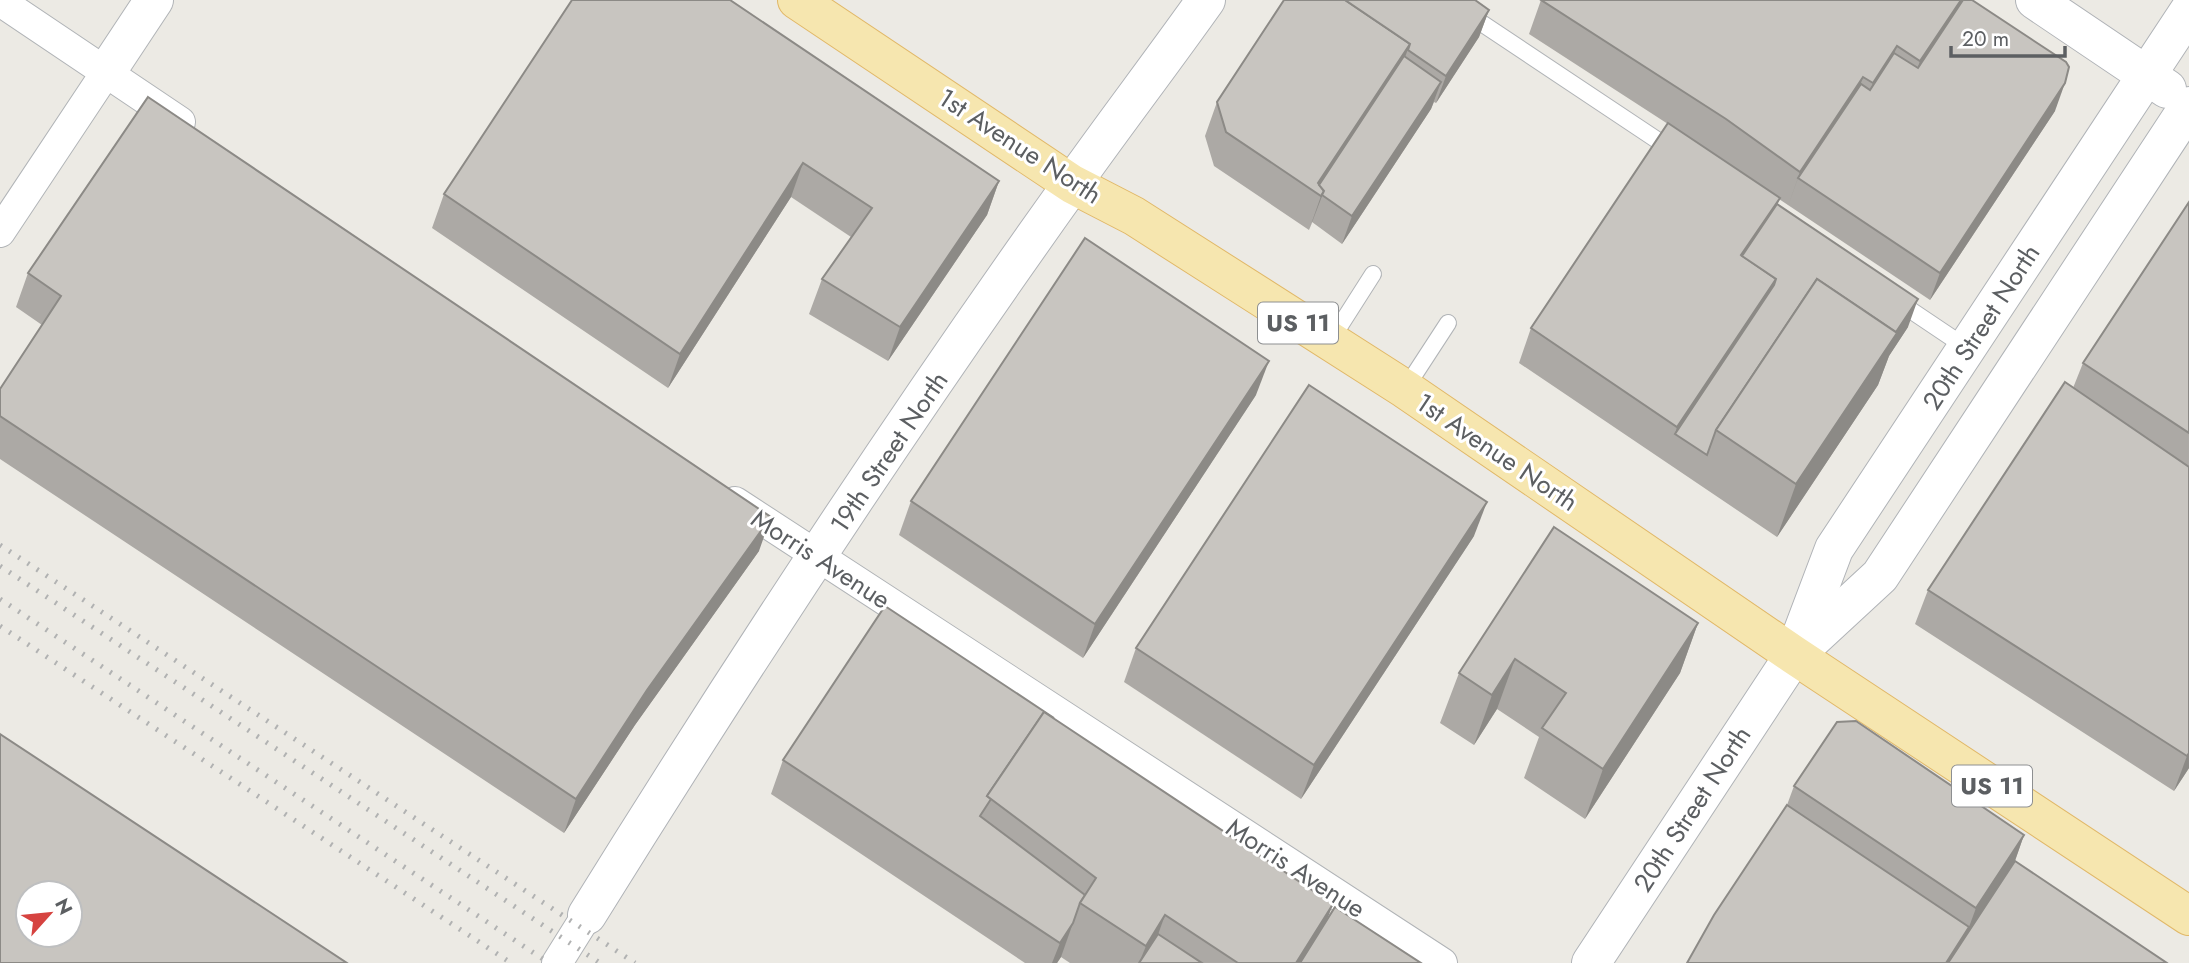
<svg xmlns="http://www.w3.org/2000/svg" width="2189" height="963" font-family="Jost,sans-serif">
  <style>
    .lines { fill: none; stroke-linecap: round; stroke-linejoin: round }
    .service-casing { stroke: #b1b4b7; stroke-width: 18 }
    .minor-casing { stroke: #b1b4b7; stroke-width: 32 }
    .tertiary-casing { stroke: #b1b4b7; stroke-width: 40 }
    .secondary-casing { stroke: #b0b3b7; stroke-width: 40 }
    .primary-casing { stroke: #e1b868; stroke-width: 40 }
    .service { stroke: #fff; stroke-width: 16 }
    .minor { stroke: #fff; stroke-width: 30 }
    .tertiary { stroke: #fff; stroke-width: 38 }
    .secondary { stroke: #fff; stroke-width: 38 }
    .primary { stroke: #f6e6af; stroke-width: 38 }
    .rail { stroke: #b1b2b2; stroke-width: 5; stroke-dasharray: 2 9; stroke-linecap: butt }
    .wall { fill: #aca9a5 }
    .shaded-wall { fill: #8c8a86 }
    .building { fill: #c8c5c0; stroke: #8c8a86; stroke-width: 2; fill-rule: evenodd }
    .labels { text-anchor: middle; stroke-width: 6; stroke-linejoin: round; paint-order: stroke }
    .shield { fill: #fff; stroke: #8d8f91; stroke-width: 2 }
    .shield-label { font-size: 24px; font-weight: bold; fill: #5c5f62 }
    .street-label { font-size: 26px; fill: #5c5f62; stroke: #fff }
  </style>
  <rect width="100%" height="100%" fill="#eceae4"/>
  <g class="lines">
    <defs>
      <g id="service">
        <polyline points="1447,0 1675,152"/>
        <polyline points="1897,301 1967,348"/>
        <polyline points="1329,343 1373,274"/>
        <polyline points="1405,389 1448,323"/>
      </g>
      <g id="minor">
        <polyline points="0,1 180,122"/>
        <polyline points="0,232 107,71"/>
        <polyline points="735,502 1442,963"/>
        <polyline points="557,963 587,915"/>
      </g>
      <polyline id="tertiary" points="107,71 154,0"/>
      <g id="secondary">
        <polyline points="2035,0 2167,89"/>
        <polyline points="1801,649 1880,576 2189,106"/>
        <path d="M587,915C741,667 902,422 1072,184C1116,122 1162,62 1206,0"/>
        <polyline points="1591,963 1794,655 1834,549 2189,11"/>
      </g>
      <polyline id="primary" points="797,0 1072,184 1134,216 1405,389 1794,655 2189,916"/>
    </defs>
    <use href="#service" class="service-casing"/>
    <use href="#minor" class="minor-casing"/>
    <use href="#tertiary" class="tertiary-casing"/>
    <use href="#secondary" class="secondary-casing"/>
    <use href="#primary" class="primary-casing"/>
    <use href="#service" class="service"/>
    <use href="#minor" class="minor"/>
    <use href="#tertiary" class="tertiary"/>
    <use href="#secondary" class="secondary"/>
    <use href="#primary" class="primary"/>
    <g class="rail">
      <polyline points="0,545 635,963"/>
      <polyline points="0,566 600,963"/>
      <polyline points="0,599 549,963"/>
      <polyline points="0,626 511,963"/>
    </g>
  </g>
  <g class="wall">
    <polygon points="572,0 999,181 987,215 888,361 809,314 822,279 851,237 791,197 668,388 432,228 444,194"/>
    <polygon points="1541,0 1972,0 2055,111 1930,300 1779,199 1777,204 1908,327 1889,356 1878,385 1777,537 1519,363 1531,328 1668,124 1529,34"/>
    <polygon points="1489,10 1479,37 1436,103 1434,102 1431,109 1342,244 1312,222 1309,230 1214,166 1205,136 1217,102"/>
    <polygon points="2189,202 2189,768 2174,791 1915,624 1928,590 2073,388 2083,363"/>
    <polygon points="28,273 759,551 635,725 564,833 0,459 0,389 42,325 16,307"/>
    <polygon points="1256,395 1083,658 899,535 911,501"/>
    <polygon points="1554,527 1698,623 1680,673 1585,819 1524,778 1539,737 1497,709 1474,745 1440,723 1459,673"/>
    <polygon points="1474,536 1301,799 1124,682 1136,648"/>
    <polygon points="885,606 1327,920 1421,963 1070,963 1061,957 1057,963 1025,963 771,794 783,760"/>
    <polygon points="1794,786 2024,835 2015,861 2167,963 1687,963 1787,805"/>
  </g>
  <g class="shaded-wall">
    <polygon points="1961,0 1964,0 1908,96 1920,61"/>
    <polygon points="1489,10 1479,37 1436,103 1446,76"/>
    <polygon points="1410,44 1397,78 1321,194 1318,183"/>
    <polygon points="1897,46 1884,80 1860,117 1873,83"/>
    <polygon points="1863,77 1851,111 1798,178 1788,206 1800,172"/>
    <polygon points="1441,82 1431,109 1342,244 1352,216"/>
    <polygon points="2065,83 2055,111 1930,300 1940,273"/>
    <polygon points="803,163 791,197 668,388 680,354"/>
    <polygon points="999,181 987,215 888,361 900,327"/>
    <polygon points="1324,191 1311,225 1309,230 1321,196"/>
    <polygon points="1780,198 1767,232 1729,289 1741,255"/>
    <polygon points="1776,279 1764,313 1675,434 1677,427"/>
    <polygon points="1918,299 1908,327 1889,356 1878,385 1777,537 1796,484"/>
    <polygon points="1269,361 1256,395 1083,658 1095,624"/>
    <polygon points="1487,502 1474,536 1301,799 1314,765"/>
    <polygon points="771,517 759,551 635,725 564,833 576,799 647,690"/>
    <polygon points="1698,623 1680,673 1585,819 1603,769"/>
    <polygon points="1515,659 1497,709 1474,745 1492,695"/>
    <polygon points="2189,753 2189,768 2174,791 2187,756"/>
    <polygon points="2024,835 2005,889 1956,963 1946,963 1969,927 1976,908"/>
    <polygon points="1333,904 1313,957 1310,963 1296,963"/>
    <polygon points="1165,915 1148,963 1139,963 1146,946"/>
    <polygon points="1073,923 1061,957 1057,963 1052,963 1060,943"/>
  </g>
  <g class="building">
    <polygon points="572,0 730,0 999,181 900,327 822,279 872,208 803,163 680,354 444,194"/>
    <polygon points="1284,0 1345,0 1410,44 1318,183 1324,191 1321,196 1226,132 1217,102"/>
    <polygon points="1345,0 1475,0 1489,10 1446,76 1408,50 1410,44"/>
    <polygon points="1541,0 1961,0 1920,61 1897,46 1873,83 1863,77 1800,172 1726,119"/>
    <polygon points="1963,0 1972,0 2066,62 2069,67 2065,83 1940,273 1798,178 1861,84 1870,90 1894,53 1918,68"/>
    <polygon points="1404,56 1441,82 1352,216 1322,195 1324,191 1319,185"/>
    <polygon points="148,97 771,517 647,690 576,799 0,416 0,389 61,296 28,273"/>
    <polygon points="1668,123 1780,198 1741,255 1776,279 1677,427 1531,328"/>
    <polygon points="2189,202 2189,433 2083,363"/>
    <polygon points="1777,204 1918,299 1896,332 1817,279 1716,430 1707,455 1675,434 1774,285 1776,279 1742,256"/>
    <polygon points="1085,238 1269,361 1095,624 911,501"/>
    <polygon points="1817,279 1897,333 1796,484 1716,430"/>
    <polygon points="2065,382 2189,467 2189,753 2187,756 1928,590"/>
    <polygon points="1309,385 1487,502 1314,765 1136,648"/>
    <polygon points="1554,527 1698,623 1603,769 1542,728 1566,693 1515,659 1492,695 1459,673"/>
    <polygon points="885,606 1054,718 1044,712 987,796 991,799 980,816 1085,895 1080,903 1073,923 1060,943 783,760"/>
    <polygon points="1044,712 1333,904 1296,963 1238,963 1165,915 1146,946 1080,903 1096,878 987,796"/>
    <polygon points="1856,721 2024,835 1976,908 1794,786 1837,722"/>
    <path d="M0,734L347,963H0ZM28,893H70V935H28Z"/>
    <polygon points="1787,805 1969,927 1946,963 1687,963 1714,915"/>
    <polygon points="2015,861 2167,963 1948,963"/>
    <polygon points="1335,907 1421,963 1300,963"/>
    <polygon points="1158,934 1202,963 1139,963"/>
  </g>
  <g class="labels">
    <g class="shield">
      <rect x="1258" y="302.5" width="80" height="41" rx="5"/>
      <rect x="1952" y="765.5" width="80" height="41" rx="5"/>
    </g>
    <g class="shield-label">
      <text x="1298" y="331">US 11</text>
      <text x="1992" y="794">US 11</text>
    </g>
    <g class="street-label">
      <text transform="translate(1020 146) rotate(33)" y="9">1st Avenue North</text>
      <text transform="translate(1981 327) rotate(-57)" y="9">20th Street North</text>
      <text transform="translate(889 452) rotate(-56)" y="9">19th Street North</text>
      <text transform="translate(1497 452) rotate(34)" y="9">1st Avenue North</text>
      <text transform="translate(821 559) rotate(33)" y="9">Morris Avenue</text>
      <text transform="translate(1692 809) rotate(-57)" y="9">20th Street North</text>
      <text transform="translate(1296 868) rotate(33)" y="9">Morris Avenue</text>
    </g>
  </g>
  <g transform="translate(49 914) rotate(63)"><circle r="33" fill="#ffffff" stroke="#bebfc0" stroke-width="2"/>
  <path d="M0-5L12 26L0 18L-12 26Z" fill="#d64340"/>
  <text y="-10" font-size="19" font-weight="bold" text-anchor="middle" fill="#5c5f62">N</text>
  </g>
  <path d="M1951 46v10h114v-10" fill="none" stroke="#5c5f62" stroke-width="3.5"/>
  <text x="1962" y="46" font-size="21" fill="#5c5f62" stroke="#ffffff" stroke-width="5" paint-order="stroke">20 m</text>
</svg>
